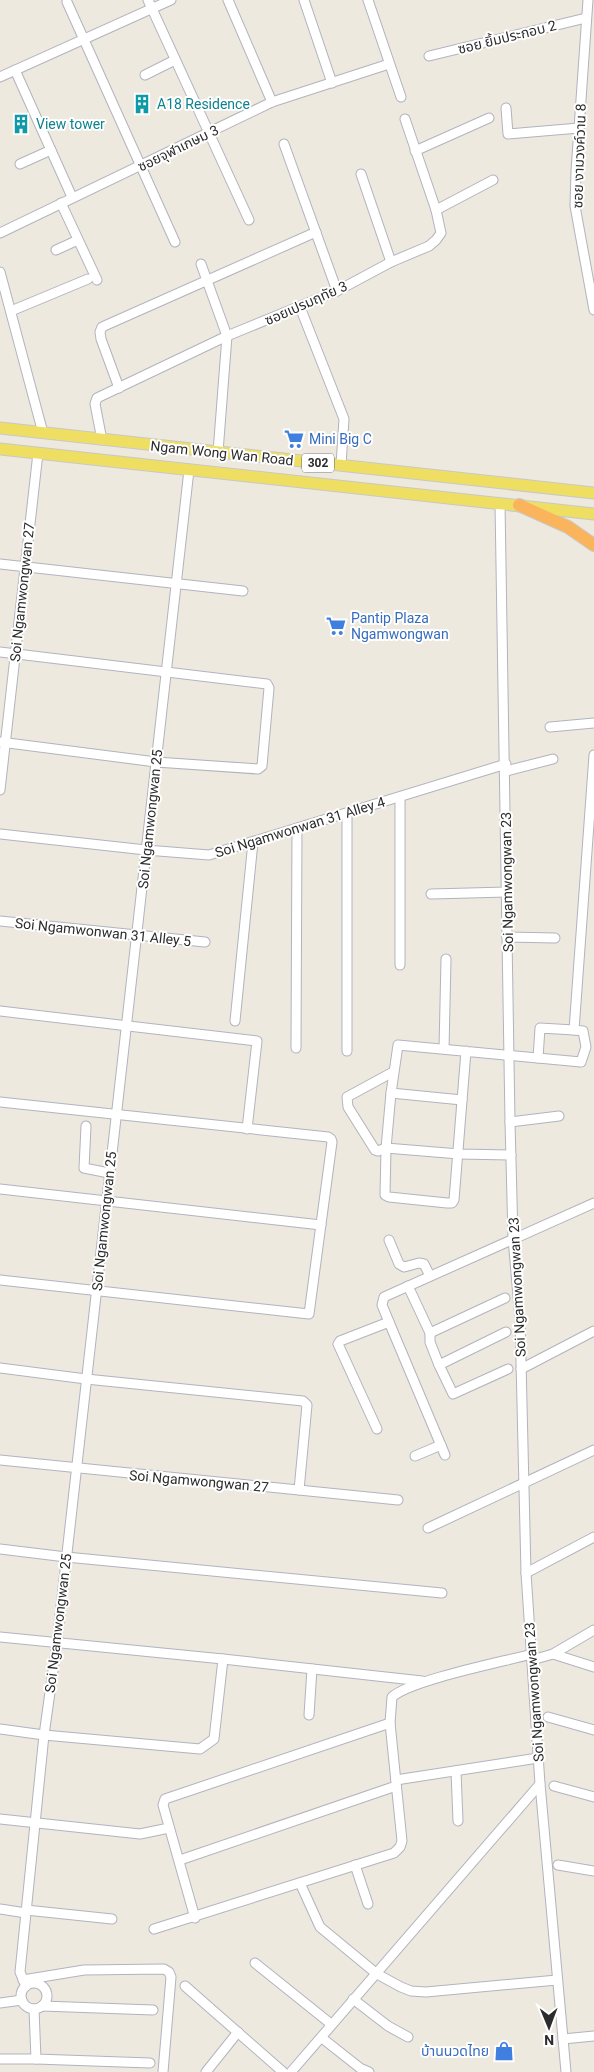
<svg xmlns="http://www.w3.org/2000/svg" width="594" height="2072" font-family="Roboto,'Noto Sans Thai',sans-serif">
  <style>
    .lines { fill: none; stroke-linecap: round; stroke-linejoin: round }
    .minor-casing { stroke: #b2b3bf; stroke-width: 11 }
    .major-casing { stroke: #c8c8c8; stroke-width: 13 }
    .highway-casing { stroke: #c8c8c8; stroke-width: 14 }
    .minor { stroke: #fff; stroke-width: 9 }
    .major { stroke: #eedf63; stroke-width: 11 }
    .highway { stroke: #fab55c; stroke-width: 12 }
    .labels { text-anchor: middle; stroke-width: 4; stroke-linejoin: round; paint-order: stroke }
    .shield { fill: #fff; stroke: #6b6b6b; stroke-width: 1 }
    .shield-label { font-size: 12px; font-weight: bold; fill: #2c2c2c }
    .street-label { font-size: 14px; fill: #2c2c2c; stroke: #fff }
    .culture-label { font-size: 14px; fill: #0d838f; stroke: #fff; text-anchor: start }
    .shop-label { font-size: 14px; fill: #366cbe; stroke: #fff; text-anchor: start }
  </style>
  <rect width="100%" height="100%" fill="#ede9de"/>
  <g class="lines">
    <defs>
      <g id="minor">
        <polyline points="148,0 249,220"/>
        <polyline points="228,0 272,102"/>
        <polyline points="304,0 332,83"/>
        <polyline points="368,0 401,97"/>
        <polyline points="588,0 576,171 575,206 594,310"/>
        <polyline points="67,2 175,242"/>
        <polyline points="429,56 586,18"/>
        <polyline points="15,70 72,197"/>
        <polyline points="145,75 175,60"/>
        <polyline points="0,77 171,0"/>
        <polyline points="506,108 508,134 579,128"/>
        <polyline points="284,144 337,291"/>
        <polyline points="415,151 489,118"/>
        <polyline points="20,164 51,150"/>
        <polyline points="361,174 391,262"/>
        <polyline points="61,203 97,280"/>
        <polyline points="436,210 493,180"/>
        <polyline points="0,233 272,102 389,64"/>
        <polyline points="56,250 78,240"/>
        <polyline points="201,264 227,336 218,452"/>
        <polyline points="0,272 43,433"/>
        <polyline points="300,307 344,419 341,465"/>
        <polyline points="11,311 88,279"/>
        <polyline points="119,388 101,339 100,332 102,327 316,232"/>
        <polyline points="102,440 95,404 97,398 227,336 337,291 391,262 429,246 436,240 441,233 436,210 405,119"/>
        <polyline points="500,503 510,1122 513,1238 520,1319 526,1573 540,1784 566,2072"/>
        <polyline points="0,564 243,591"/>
        <polyline points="0,652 267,684 269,688 262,766 258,769 156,762 0,742"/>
        <polyline points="550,727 594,723"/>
        <polyline points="506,771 553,759"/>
        <polyline points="0,790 38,453"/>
        <polyline points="0,834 146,850 209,855 506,764"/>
        <polyline points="431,894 507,892"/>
        <polyline points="0,921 205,942"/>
        <polyline points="507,937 555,938"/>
        <polyline points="400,965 400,797"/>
        <polyline points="0,1011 257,1041 247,1129"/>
        <polyline points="235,1021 253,842"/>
        <polyline points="296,1048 297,828"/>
        <polyline points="444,1049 446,959"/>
        <polyline points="347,1051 347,813"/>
        <polyline points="466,1051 454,1200 452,1203 447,1203 389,1197 385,1195 386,1148 391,1093 398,1045 581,1062 586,1047 583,1031 574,1030 594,755"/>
        <polyline points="538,1058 540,1028 574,1030"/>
        <polyline points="393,1072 347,1097 348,1107 375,1150 378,1151 386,1148 459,1154 511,1155"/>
        <polyline points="391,1093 462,1100"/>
        <polyline points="0,1102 328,1137 331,1139 332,1142 309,1314 0,1280"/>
        <polyline points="510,1122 559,1116"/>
        <polyline points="86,1126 84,1168 109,1173"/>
        <polyline points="0,1189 321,1225"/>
        <polyline points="389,1240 399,1264 404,1267 419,1263 424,1264 430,1276"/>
        <polyline points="408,1286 430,1333 430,1342 439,1365 453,1394 508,1369"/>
        <polyline points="430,1333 505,1298"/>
        <polyline points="439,1365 506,1332"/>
        <polyline points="0,1368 86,1379 303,1401 307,1405 299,1490"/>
        <polyline points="521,1369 594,1331"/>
        <polyline points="377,1429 338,1344 340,1341 389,1322"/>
        <polyline points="445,1455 389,1322 382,1305 384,1297 594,1203"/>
        <polyline points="415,1456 441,1445"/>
        <polyline points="0,1460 398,1500"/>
        <polyline points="428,1528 594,1450"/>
        <polyline points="0,1549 66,1557 442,1593"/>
        <polyline points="526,1573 594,1537"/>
        <polyline points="0,1637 223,1659 422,1681"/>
        <polyline points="553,1654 594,1667"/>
        <polyline points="532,1660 553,1654 594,1630"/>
        <polyline points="309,1715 312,1669"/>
        <polyline points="548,1717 594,1730"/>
        <polyline points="0,1729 44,1735 200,1749 214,1739 223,1659"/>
        <polyline points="456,1771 458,1821"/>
        <polyline points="396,1780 538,1758"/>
        <polyline points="554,1786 594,1797"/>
        <polyline points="0,1819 140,1834 169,1828"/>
        <polyline points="180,1860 396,1786"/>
        <polyline points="355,1865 368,1904"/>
        <polyline points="558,1865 594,1871"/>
        <polyline points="300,1883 320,1927 377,1974 401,1987 411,1991 426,1992 557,1980"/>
        <polyline points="0,1909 26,1913"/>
        <polyline points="26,1910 112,1919"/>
        <polyline points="195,1918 163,1805 165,1799 390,1723"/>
        <path d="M154,1929L394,1853L400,1847L402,1841L390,1723L392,1697C411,1680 502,1662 532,1654"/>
        <polyline points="255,1963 331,2024"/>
        <polyline points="23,1980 84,1970 164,1969 169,1972 171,1977 163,2072"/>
        <circle cx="34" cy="1996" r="13"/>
        <polyline points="26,1986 20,1972 44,1735 57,1642 189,470"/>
        <polyline points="185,1986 283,2072"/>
        <polyline points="353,1999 388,2026 408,2037"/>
        <polyline points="0,2003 22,2000"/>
        <polyline points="42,2006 153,2010"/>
        <polyline points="34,2009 36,2059 150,2063"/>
        <polyline points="322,2038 360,2068 369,2072"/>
        <polyline points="563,2039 594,2036"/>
        <polyline points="0,2059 36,2059"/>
        <polyline points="206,2072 238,2032"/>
        <polyline points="291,2072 540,1784"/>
      </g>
      <g id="major">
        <polyline points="0,428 594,493"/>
        <polyline points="0,449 594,514"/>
      </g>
      <polyline id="highway" points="519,505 568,527 594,545"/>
    </defs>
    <use href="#minor" class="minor-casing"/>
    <use href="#major" class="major-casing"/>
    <use href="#highway" class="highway-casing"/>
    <use href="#minor" class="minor"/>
    <use href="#major" class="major"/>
    <use href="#highway" class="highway"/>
  </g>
  <defs>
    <symbol id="building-bare" viewBox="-9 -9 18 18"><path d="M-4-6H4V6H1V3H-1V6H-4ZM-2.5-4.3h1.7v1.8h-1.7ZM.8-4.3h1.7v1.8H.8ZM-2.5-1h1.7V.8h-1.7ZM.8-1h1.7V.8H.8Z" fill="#0f9aa8" stroke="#fff" stroke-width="2.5" paint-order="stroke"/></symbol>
    <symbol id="supermarket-bare" viewBox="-9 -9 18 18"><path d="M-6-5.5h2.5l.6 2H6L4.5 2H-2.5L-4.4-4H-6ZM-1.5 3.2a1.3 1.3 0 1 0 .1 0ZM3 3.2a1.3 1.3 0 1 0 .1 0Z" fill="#3f7fe0" stroke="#fff" stroke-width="2.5" paint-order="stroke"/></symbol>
    <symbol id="shop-bare" viewBox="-9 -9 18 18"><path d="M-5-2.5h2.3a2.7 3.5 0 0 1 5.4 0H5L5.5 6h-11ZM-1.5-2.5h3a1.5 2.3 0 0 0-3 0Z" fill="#3f7fe0" stroke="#fff" stroke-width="2.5" paint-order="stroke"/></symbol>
  </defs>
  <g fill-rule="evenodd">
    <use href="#building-bare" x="128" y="90" width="28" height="28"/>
    <use href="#building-bare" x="7" y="110" width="28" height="28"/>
    <use href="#supermarket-bare" x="280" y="425" width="28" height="28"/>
    <use href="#supermarket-bare" x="322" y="612" width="28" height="28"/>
    <use href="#shop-bare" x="490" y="2037" width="28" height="28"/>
  </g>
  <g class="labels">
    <rect class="shield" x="302" y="453.5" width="32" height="19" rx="4"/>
    <g class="shield-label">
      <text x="318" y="467">302</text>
    </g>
    <g class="street-label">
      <text transform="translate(507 37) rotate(-14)" y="5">ซอย ยิ้มประกอบ 2</text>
      <text transform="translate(178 148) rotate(-26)" y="5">ซอยจุฬาเกษม 3</text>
      <text transform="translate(579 156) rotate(-88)" y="5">ซอย งามวงค์วาน 8</text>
      <text transform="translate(306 303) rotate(-24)" y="5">ซอยเปรมฤทัย 3</text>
      <text transform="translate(222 453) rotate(6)" y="5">Ngam Wong Wan Road</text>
      <text transform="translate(22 592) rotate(-84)" y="5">Soi Ngamwongwan 27</text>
      <text transform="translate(150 819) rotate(-84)" y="5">Soi Ngamwongwan 25</text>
      <text transform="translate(300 827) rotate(-17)" y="5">Soi Ngamwonwan 31 Alley 4</text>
      <text transform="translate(507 882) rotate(-91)" y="5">Soi Ngamwongwan 23</text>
      <text transform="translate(103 932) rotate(6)" y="5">Soi Ngamwonwan 31 Alley 5</text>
      <text transform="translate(104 1221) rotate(-84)" y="5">Soi Ngamwongwan 25</text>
      <text transform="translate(517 1287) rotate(-93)" y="5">Soi Ngamwongwan 23</text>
      <text transform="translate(199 1481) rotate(5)" y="5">Soi Ngamwongwan 27</text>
      <text transform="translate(58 1623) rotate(-83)" y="5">Soi Ngamwongwan 25</text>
      <text transform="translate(534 1692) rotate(-94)" y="5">Soi Ngamwongwan 23</text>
    </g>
    <g class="culture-label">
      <text x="157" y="109">A18 Residence</text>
      <text x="36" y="129">View tower</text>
    </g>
    <g class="shop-label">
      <text x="309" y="444">Mini Big C</text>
      <text x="351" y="623">Pantip Plaza<tspan x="351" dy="16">Ngamwongwan</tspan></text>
      <text x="489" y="2056" text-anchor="end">บ้านนวดไทย</text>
    </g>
  </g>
  <g transform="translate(549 2027) rotate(179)" stroke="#ffffff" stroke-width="4" paint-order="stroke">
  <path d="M0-4L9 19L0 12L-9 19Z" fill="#2c2c2c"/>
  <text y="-8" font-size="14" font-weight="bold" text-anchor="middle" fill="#2c2c2c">N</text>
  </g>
</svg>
